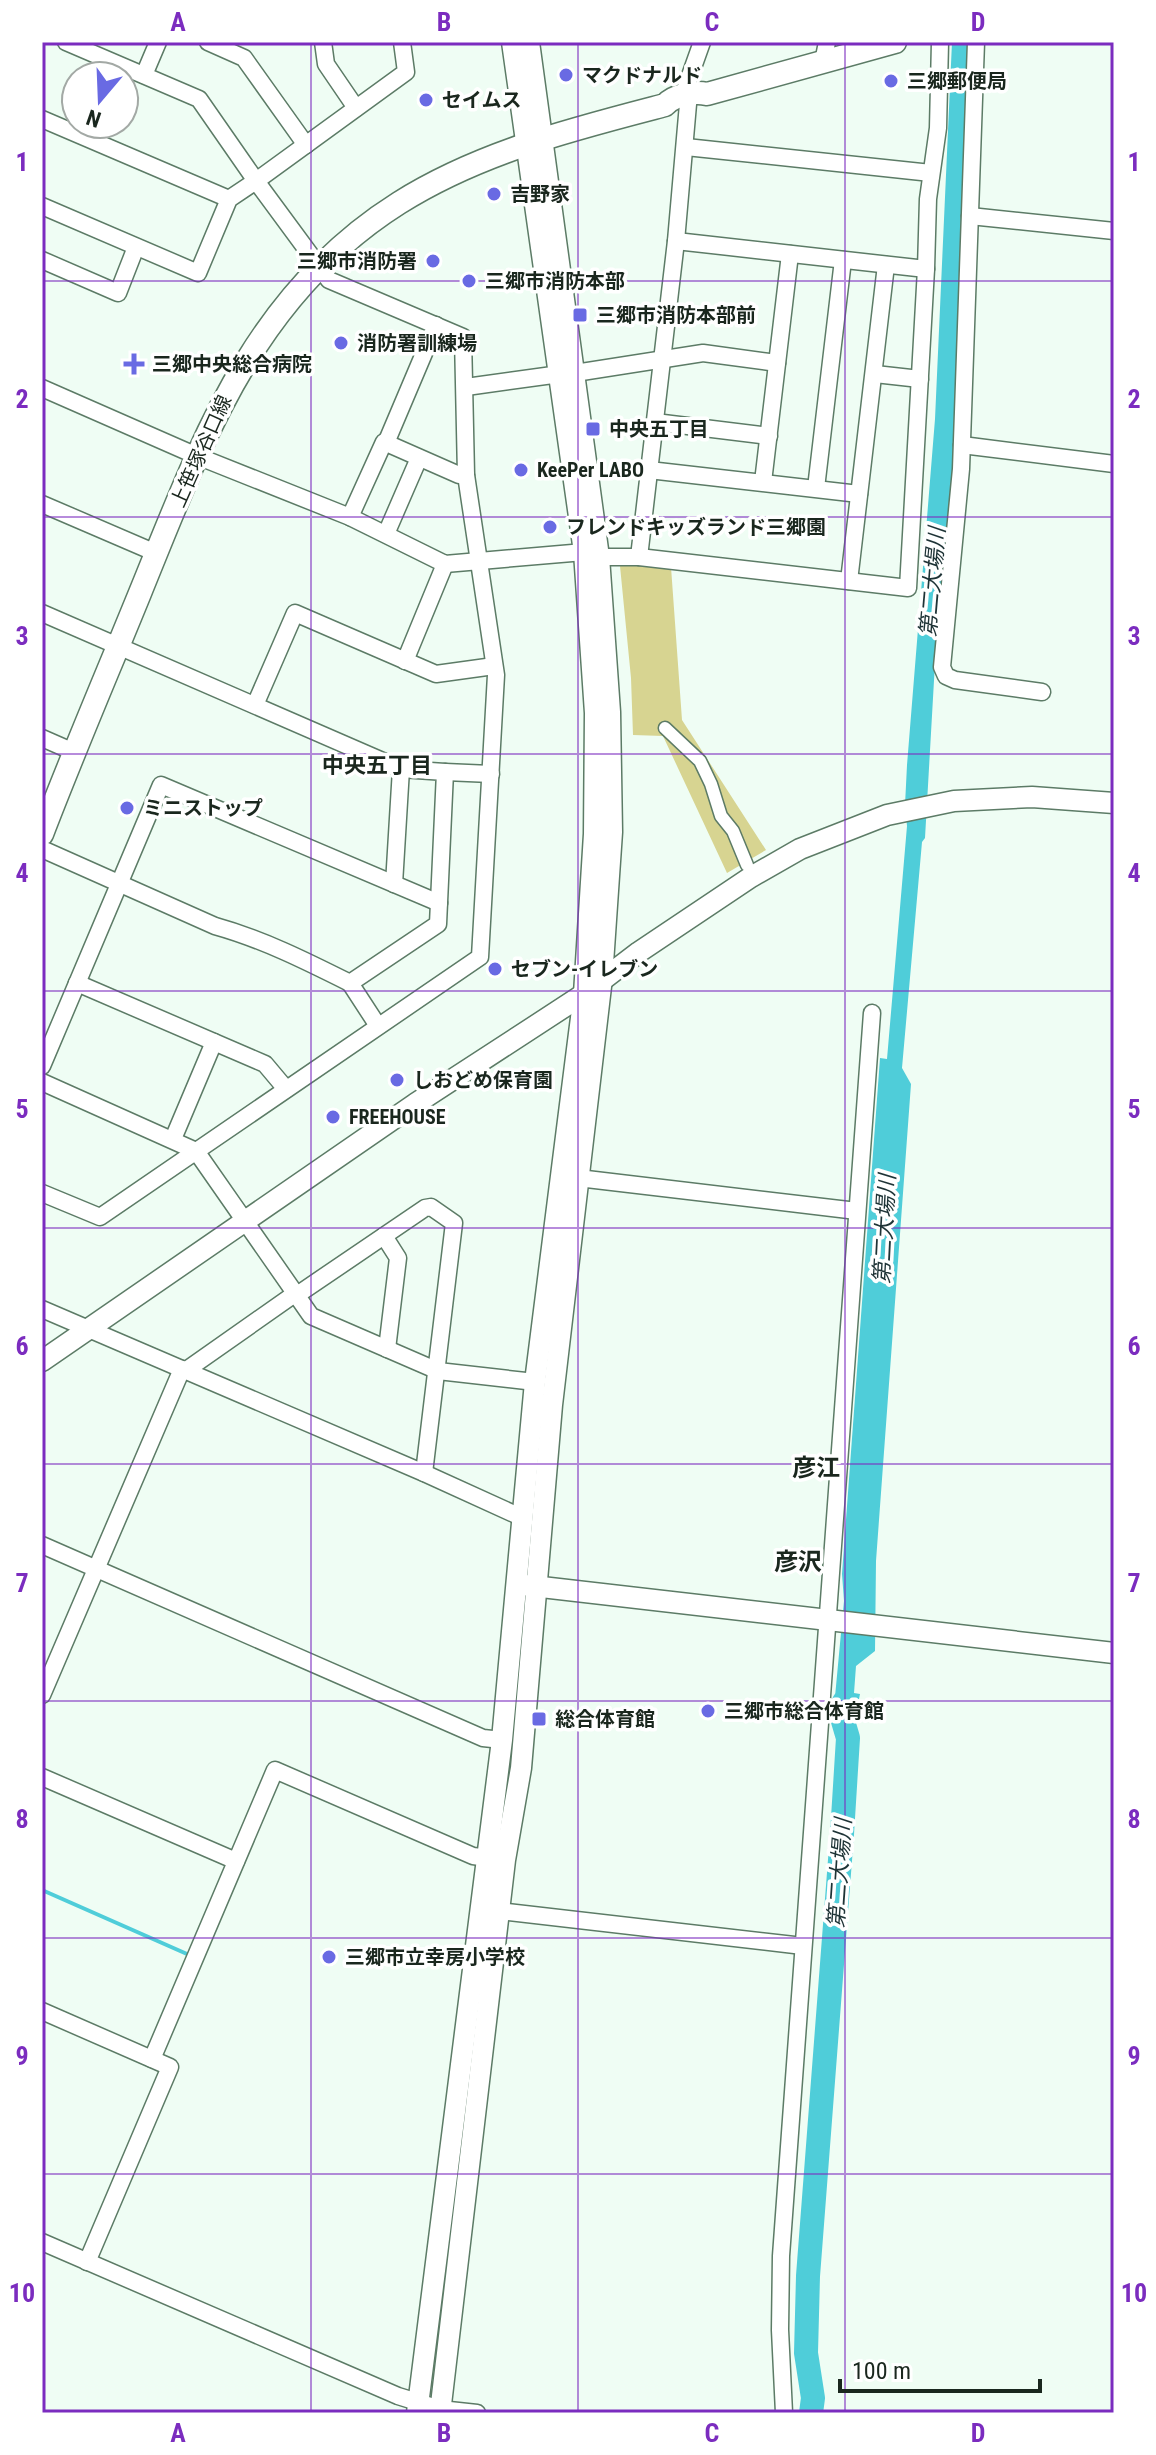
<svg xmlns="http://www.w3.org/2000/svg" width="1156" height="2455" font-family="'Roboto Condensed','Noto Sans JP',sans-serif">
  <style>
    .green { fill: #d7d491 }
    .water { fill: #4fcdd9 }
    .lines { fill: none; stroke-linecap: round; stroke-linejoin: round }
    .stream { stroke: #4fcdd9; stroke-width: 4 }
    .river { stroke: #4fcdd9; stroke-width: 24 }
    .pedestrian-casing { stroke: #5c7b66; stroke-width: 15 }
    .minor-casing { stroke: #5c7b66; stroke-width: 19 }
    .tertiary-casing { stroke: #5c7b66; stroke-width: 23 }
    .secondary-casing { stroke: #5c7b66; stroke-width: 25 }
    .pedestrian { stroke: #fff; stroke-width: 12 }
    .minor { stroke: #fff; stroke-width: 16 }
    .tertiary { stroke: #fff; stroke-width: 20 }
    .secondary { stroke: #fff; stroke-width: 22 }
    .grid { fill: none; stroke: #7b2cbf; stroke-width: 2; stroke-opacity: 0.55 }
    .poi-dot { fill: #696ae3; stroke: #fff; stroke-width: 3 }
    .labels { text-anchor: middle; stroke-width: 7; stroke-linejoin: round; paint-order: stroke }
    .poi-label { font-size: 20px; font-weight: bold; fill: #1a271e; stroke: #fff; text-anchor: start }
    .street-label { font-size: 20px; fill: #1a271e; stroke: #fff }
    .water-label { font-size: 22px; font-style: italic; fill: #1e3336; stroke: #fff }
    .neighbourhood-label { font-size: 22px; font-weight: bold; fill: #1a271e; stroke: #fff }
    .quarter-label { font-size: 24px; font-weight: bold; fill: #1a271e; stroke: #fff }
    .neatline { fill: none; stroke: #7b2cbf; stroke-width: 3 }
    .grid-label { font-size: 26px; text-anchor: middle; font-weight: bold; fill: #7b2cbf }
  </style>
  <rect width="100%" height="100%" fill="#effdf4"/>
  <polygon class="green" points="638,563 671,567 682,720 766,850 727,873 663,736 633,735 631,678 620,566"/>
  <polygon class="water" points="952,42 970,42 955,455 935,663 925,838 922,842 902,1068 911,1084 876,1561 875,1651 856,1666 854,1693 860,1694 859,1699 853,1699 851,1732 841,1735 833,1718 844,1601 842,1574 880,1058 887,1059 907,826 905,805 907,765 935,419"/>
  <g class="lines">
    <polyline class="stream" points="42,1890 187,1954"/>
    <polyline class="river" points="811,2413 813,2398 806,2353 808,2276 842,1834 848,1738 843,1721 844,1702"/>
    <defs>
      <polyline id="pedestrian" points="665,728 700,761 711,784 721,816 733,831 747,865"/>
      <g id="minor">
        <polyline points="66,42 199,99 256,181 406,72 402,42"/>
        <polyline points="208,42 244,58 306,145"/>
        <polyline points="323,42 326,64 356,108"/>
        <polyline points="976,42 961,469 942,667 946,676 955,680 1042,692"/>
        <polyline points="823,62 827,42"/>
        <polyline points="144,75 158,42"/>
        <polyline points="687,94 686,87 702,42"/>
        <polyline points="42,119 229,199"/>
        <polyline points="686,147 931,173"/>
        <polyline points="42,206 198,273 229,199 256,181 329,280 463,337 466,475 496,675 480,957 100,1217 42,1193"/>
        <polyline points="970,216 1114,231"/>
        <polyline points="676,241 926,269 928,199 938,128 940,42"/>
        <polyline points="42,260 118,293 136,247"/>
        <polyline points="575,373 703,353 777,363"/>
        <polyline points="875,374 920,379"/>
        <polyline points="466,387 560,374"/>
        <polyline points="42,388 197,456 350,517 445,564 584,552 599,557 639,557 908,588 926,269"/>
        <polyline points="655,422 769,436"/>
        <polyline points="386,443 436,325"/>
        <polyline points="962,445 1114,464"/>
        <polyline points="649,470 859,494"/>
        <polyline points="763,482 790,254"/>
        <polyline points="816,488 843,260"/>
        <polyline points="42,504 156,553"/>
        <polyline points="350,517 384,442 459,475 466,475"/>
        <polyline points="386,534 419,458"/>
        <polyline points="639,557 676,241 688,104"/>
        <polyline points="849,581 886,265"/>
        <path d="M42,613L401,769L445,772L438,924L350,983C306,961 262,939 215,926L42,849"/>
        <polyline points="405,661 445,564"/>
        <polyline points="255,705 295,613 436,674 494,666"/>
        <polyline points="42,738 74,752"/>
        <polyline points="445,772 491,774"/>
        <polyline points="394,884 401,769"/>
        <polyline points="77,983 265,1064 286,1089"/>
        <polyline points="350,983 378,1026"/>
        <polyline points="42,1066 161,785 439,903"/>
        <polyline points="42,1082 196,1151 311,1316 438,1371 535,1382"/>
        <polyline points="173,1139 214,1042"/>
        <polyline points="578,1178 857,1211"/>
        <polyline points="384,1236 398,1258 387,1349"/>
        <polyline points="297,1295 425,1208 431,1207 454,1223 424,1473"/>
        <polyline points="42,1309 424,1473 523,1518"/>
        <polyline points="185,1371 296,1293"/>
        <polyline points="42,1545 483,1738 502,1740"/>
        <polyline points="42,1695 182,1369"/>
        <polyline points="42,1777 236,1861"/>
        <polyline points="499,1911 803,1946"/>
        <polyline points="42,2011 170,2067 87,2262"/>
        <polyline points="152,2059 275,1770 473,1856 488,1858"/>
        <polyline points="42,2242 398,2396 440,2409 477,2413"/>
        <polyline points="784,2413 780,2330 781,2256 872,1013"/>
      </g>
      <g id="tertiary">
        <polyline points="42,1361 415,1104 584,994 639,952 751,877 800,849 887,815 954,801 1032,797 1114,803"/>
        <polyline points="524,1585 1114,1653"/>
        <polyline points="417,2413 502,1740 535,1382 584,994 594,834 595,713 584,552 512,42"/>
        <polyline points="440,2413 505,1860 521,1768 552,1405 602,978 612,832 610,712 599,557 529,42"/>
      </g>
      <path id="secondary" d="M42,834C73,753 107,674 140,593C202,441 253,295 399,203C480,152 573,129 665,105C674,95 694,91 707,94L895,42"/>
    </defs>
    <use href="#pedestrian" class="pedestrian-casing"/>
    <use href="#minor" class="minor-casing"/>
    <use href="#tertiary" class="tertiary-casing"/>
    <use href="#secondary" class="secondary-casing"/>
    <use href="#pedestrian" class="pedestrian"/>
    <use href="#minor" class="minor"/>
    <use href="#tertiary" class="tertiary"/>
    <use href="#secondary" class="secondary"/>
  </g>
  <path class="grid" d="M311,42V2413M578,42V2413M845,42V2413M42,281H1114M42,517H1114M42,754H1114M42,991H1114M42,1228H1114M42,1464H1114M42,1701H1114M42,1938H1114M42,2174H1114"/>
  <g class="poi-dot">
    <circle cx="566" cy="75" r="8"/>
    <circle cx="891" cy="81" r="8"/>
    <circle cx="426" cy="100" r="8"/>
    <circle cx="494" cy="194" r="8"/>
    <circle cx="433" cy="261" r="8"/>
    <circle cx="469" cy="281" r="8"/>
    <rect x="572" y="307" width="16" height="16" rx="4"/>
    <circle cx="341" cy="343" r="8"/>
    <path d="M130 352h8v8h8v8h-8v8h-8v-8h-8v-8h8z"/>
    <rect x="585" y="421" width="16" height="16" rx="4"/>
    <circle cx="521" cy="470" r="8"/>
    <circle cx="550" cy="527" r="8"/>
    <circle cx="127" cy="808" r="8"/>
    <circle cx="495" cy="969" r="8"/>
    <circle cx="397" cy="1080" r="8"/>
    <circle cx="333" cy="1117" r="8"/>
    <circle cx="708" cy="1711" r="8"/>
    <rect x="531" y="1711" width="16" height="16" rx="4"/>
    <circle cx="329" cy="1957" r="8"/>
  </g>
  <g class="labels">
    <g class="poi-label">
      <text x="582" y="82">マクドナルド</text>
      <text x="907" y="88">三郷郵便局</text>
      <text x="442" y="107">セイムス</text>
      <text x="510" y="201">吉野家</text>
      <text x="417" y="268" text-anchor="end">三郷市消防署</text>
      <text x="485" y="288">三郷市消防本部</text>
      <text x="596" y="322">三郷市消防本部前</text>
      <text x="357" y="350">消防署訓練場</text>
      <text x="152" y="371">三郷中央総合病院</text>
      <text x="609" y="436">中央五丁目</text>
      <text x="537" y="477">KeePer LABO</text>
      <text x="566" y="534">フレンドキッズランド三郷園</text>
      <text x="143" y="815">ミニストップ</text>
      <text x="511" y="976">セブン-イレブン</text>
      <text x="413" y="1087">しおどめ保育園</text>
      <text x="349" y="1124">FREEHOUSE</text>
      <text x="724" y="1718">三郷市総合体育館</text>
      <text x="555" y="1726">総合体育館</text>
      <text x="345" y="1964">三郷市立幸房小学校</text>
    </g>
    <g class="street-label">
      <text transform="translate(201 451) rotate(-66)" y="7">上笹塚谷口線</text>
    </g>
    <g class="water-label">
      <text transform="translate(932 582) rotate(-85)" y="8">第二大場川</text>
      <text transform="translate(884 1229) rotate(-87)" y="8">第二大場川</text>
      <text transform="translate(839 1873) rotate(-86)" y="8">第二大場川</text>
    </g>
    <g class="neighbourhood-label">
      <text x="377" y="773">中央五丁目</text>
    </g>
    <g class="quarter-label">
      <text x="816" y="1476">彦江</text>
      <text x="798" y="1570">彦沢</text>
    </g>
  </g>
  <rect width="1156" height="2455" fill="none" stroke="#ffffff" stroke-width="88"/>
  <g transform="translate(100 100) rotate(199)"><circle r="38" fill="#ffffff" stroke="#a3a9a5" stroke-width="2"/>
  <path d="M0-6L14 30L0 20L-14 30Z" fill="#696ae3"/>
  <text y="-12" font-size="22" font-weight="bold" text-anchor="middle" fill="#1a271e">N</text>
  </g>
  <path d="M840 2379v12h200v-12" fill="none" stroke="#1a271e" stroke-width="4"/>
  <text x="852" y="2379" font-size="24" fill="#1a271e" stroke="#ffffff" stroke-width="6" paint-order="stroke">100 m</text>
  <rect x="44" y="44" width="1068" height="2367" class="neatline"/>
  <g class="grid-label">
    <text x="178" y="31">A</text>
    <text x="444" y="31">B</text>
    <text x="712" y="31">C</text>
    <text x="978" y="31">D</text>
    <text x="22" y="171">1</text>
    <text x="1134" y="171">1</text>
    <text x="22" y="408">2</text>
    <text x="1134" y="408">2</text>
    <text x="22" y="645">3</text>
    <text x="1134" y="645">3</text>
    <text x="22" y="882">4</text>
    <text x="1134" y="882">4</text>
    <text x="22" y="1118">5</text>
    <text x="1134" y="1118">5</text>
    <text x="22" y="1355">6</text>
    <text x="1134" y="1355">6</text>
    <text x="22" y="1592">7</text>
    <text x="1134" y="1592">7</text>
    <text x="22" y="1828">8</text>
    <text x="1134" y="1828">8</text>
    <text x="22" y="2065">9</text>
    <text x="1134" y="2065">9</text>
    <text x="22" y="2302">10</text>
    <text x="1134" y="2302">10</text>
    <text x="178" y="2442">A</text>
    <text x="444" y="2442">B</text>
    <text x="712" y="2442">C</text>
    <text x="978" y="2442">D</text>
  </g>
</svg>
